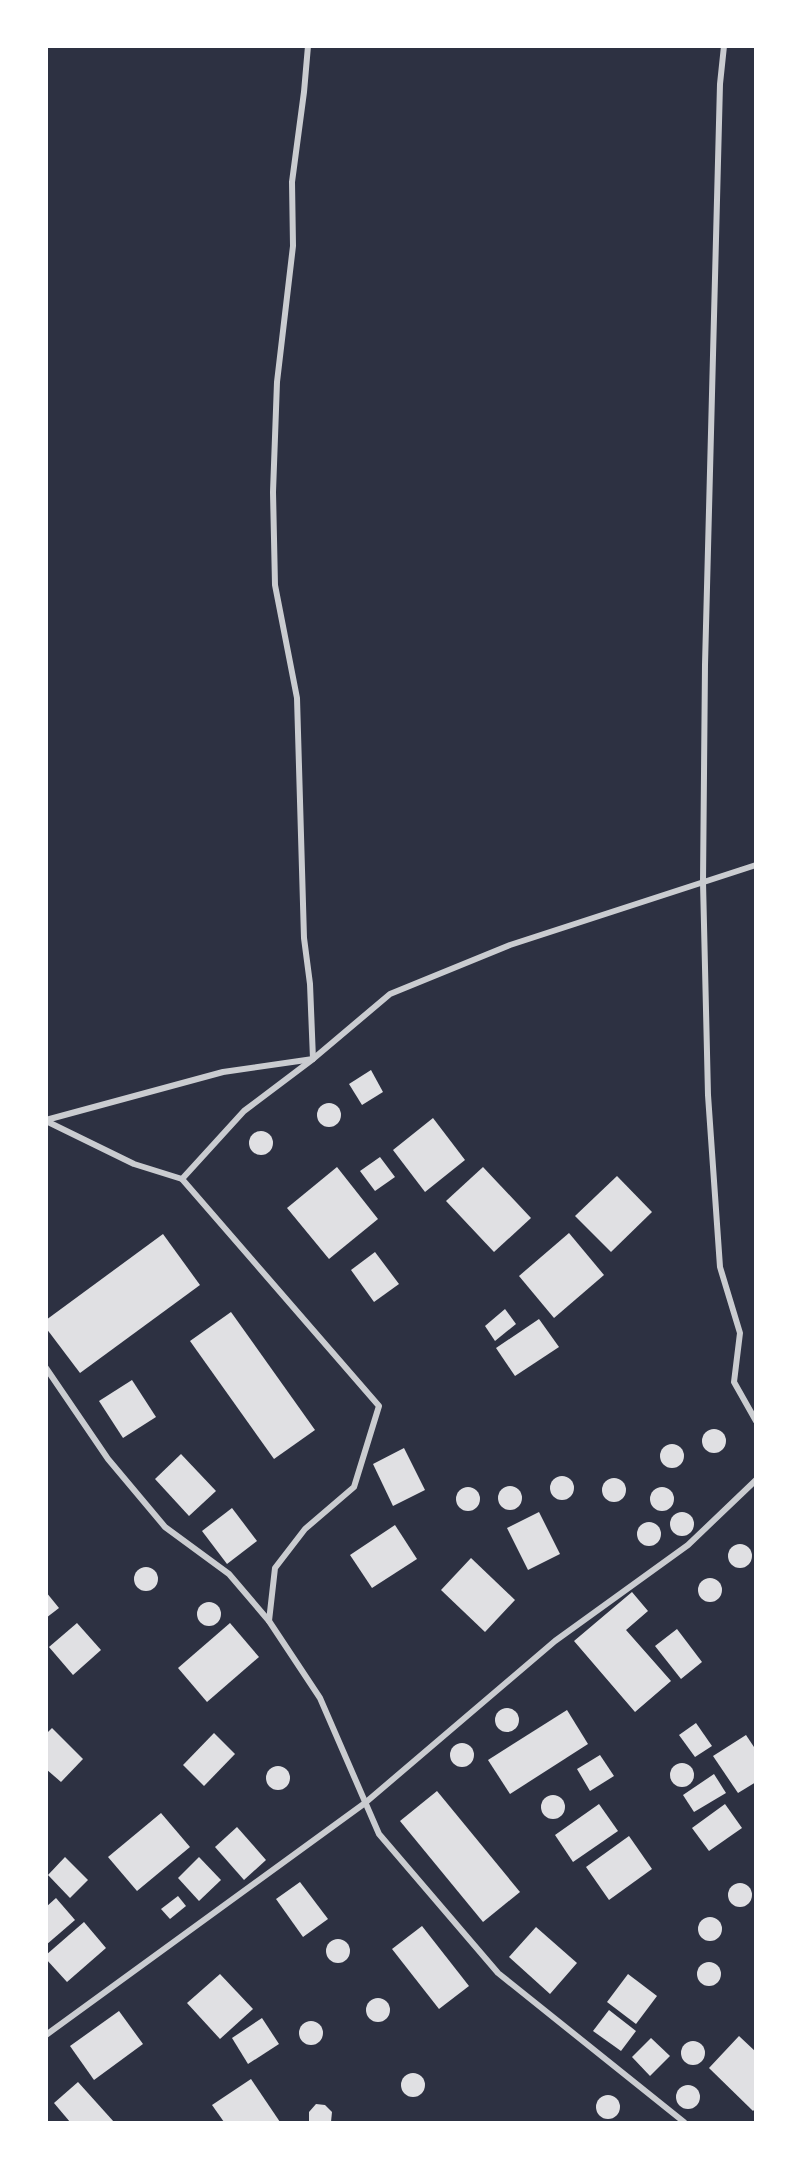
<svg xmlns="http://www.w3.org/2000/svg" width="802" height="2169" font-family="'DM Sans',sans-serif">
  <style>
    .building { fill: #e0e0e3 }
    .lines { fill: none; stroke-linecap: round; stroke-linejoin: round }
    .minor { stroke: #caccd0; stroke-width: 6 }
  </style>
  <rect width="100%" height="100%" fill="#2d3142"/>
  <g class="building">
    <polygon points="371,1070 383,1092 362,1105 349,1084"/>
    <circle cx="329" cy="1115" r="12"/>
    <polygon points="433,1118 465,1160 425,1192 393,1150"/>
    <circle cx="261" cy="1143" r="12"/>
    <polygon points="380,1157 395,1177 375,1191 360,1171"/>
    <polygon points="337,1167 378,1219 329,1259 287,1208"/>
    <polygon points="483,1167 531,1218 494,1252 446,1201"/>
    <polygon points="617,1176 652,1212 611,1252 575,1216"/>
    <polygon points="569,1233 604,1275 554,1318 519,1276"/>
    <polygon points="163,1234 200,1285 80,1373 46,1328 46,1320"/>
    <polygon points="375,1252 399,1284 374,1302 351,1270"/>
    <polygon points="505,1309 516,1324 495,1341 485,1326"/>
    <polygon points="231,1312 315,1430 274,1459 190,1341"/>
    <polygon points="539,1319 559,1347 515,1376 496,1348"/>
    <polygon points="132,1380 156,1417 123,1438 99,1401"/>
    <circle cx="714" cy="1441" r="12"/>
    <circle cx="672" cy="1456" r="12"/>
    <polygon points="404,1448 425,1490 393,1506 373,1464"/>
    <polygon points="181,1454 216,1491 189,1516 155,1479"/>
    <circle cx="562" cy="1488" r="12"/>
    <circle cx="614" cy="1490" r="12"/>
    <circle cx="510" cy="1498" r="12"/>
    <circle cx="468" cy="1499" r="12"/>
    <circle cx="662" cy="1499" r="12"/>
    <polygon points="232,1508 257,1541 227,1564 202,1531"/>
    <polygon points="539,1512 560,1554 528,1570 507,1528"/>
    <circle cx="682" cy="1524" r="12"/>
    <circle cx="649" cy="1534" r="12"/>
    <polygon points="395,1525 417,1559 372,1588 350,1555"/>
    <circle cx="740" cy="1556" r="12"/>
    <polygon points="471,1558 515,1600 485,1632 441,1590"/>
    <circle cx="146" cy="1579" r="12"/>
    <circle cx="710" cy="1590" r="12"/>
    <polygon points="46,1592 59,1608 46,1618"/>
    <polygon points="632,1592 648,1611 626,1630 671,1681 635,1712 574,1641"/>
    <circle cx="209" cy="1614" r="12"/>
    <polygon points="77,1623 101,1650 73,1675 49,1647"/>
    <polygon points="230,1623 259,1657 207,1702 178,1668"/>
    <polygon points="677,1629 702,1662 681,1679 655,1646"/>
    <circle cx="507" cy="1720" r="12"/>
    <polygon points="567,1710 588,1744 510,1794 488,1760"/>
    <polygon points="696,1723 712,1746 695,1757 679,1735"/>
    <polygon points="52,1728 83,1759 61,1782 46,1769 46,1734"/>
    <polygon points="214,1733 235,1754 204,1786 183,1765"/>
    <polygon points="746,1735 756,1750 756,1782 738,1793 713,1756"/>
    <circle cx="462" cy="1755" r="12"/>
    <polygon points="600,1755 614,1776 590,1791 577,1769"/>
    <circle cx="682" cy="1775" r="12"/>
    <circle cx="278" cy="1778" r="12"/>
    <polygon points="714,1774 726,1793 694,1812 683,1795"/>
    <polygon points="437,1791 520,1892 483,1922 400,1821"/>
    <circle cx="553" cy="1807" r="12"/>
    <polygon points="599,1804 618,1831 573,1862 555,1835"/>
    <polygon points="725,1804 742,1828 709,1851 692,1828"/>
    <polygon points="161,1813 190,1847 137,1891 108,1857"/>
    <polygon points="237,1827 266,1860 244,1880 215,1847"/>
    <polygon points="629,1836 652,1869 609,1900 586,1867"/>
    <polygon points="65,1857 88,1880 70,1898 48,1875"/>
    <polygon points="199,1857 221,1880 199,1901 178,1878"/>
    <polygon points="300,1882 328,1919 303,1937 276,1899"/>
    <circle cx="740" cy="1895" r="12"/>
    <polygon points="178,1896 186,1906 170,1919 161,1909"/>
    <polygon points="56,1898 75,1920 46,1945 46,1907"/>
    <circle cx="710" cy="1929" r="12"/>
    <polygon points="84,1922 106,1948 67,1982 46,1959 46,1955"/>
    <polygon points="422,1926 469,1986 439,2009 392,1949"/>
    <polygon points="536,1927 577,1963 550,1994 509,1957"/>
    <circle cx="338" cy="1951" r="12"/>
    <circle cx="709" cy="1974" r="12"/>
    <polygon points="220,1974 253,2009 220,2039 187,2003"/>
    <polygon points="628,1974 657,1996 636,2024 607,2002"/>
    <circle cx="378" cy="2010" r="12"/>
    <polygon points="609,2010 636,2031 621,2051 593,2031"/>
    <polygon points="119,2011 143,2044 94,2080 70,2046"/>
    <polygon points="262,2018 279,2044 248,2064 232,2038"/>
    <circle cx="311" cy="2033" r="12"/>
    <polygon points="739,2036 756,2052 756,2108 753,2111 709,2068"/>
    <polygon points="651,2038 670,2056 650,2076 632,2057"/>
    <circle cx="693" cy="2053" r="12"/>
    <circle cx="413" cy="2085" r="12"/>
    <polygon points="251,2079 280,2122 224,2122 212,2105"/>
    <polygon points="78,2082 114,2122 70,2122 54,2103"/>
    <circle cx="688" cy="2097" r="12"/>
    <circle cx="608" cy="2107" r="12"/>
    <polygon points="316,2104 325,2105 332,2112 331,2122 309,2121 309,2112"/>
  </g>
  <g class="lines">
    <g class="minor">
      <polyline points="308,46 304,92 292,182 293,246 277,382 273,492 275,585 297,698 304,938 310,984 313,1059 244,1111 182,1179 379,1406 354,1487 305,1529 275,1568 269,1621 320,1698 379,1834 498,1973 684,2122"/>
      <polyline points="724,46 720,84 705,665 703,882 708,1095 720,1267 740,1333 734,1382 756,1421"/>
      <polyline points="46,1120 223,1072 313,1059 390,994 510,945 756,865"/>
      <polyline points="46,1121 134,1164 182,1179"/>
      <polyline points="46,1368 108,1459 165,1527 229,1574 269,1621"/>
      <polyline points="46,2035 365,1803 555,1641 688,1545 756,1480"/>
    </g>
  </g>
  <rect width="802" height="2169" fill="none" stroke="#ffffff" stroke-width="96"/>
</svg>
